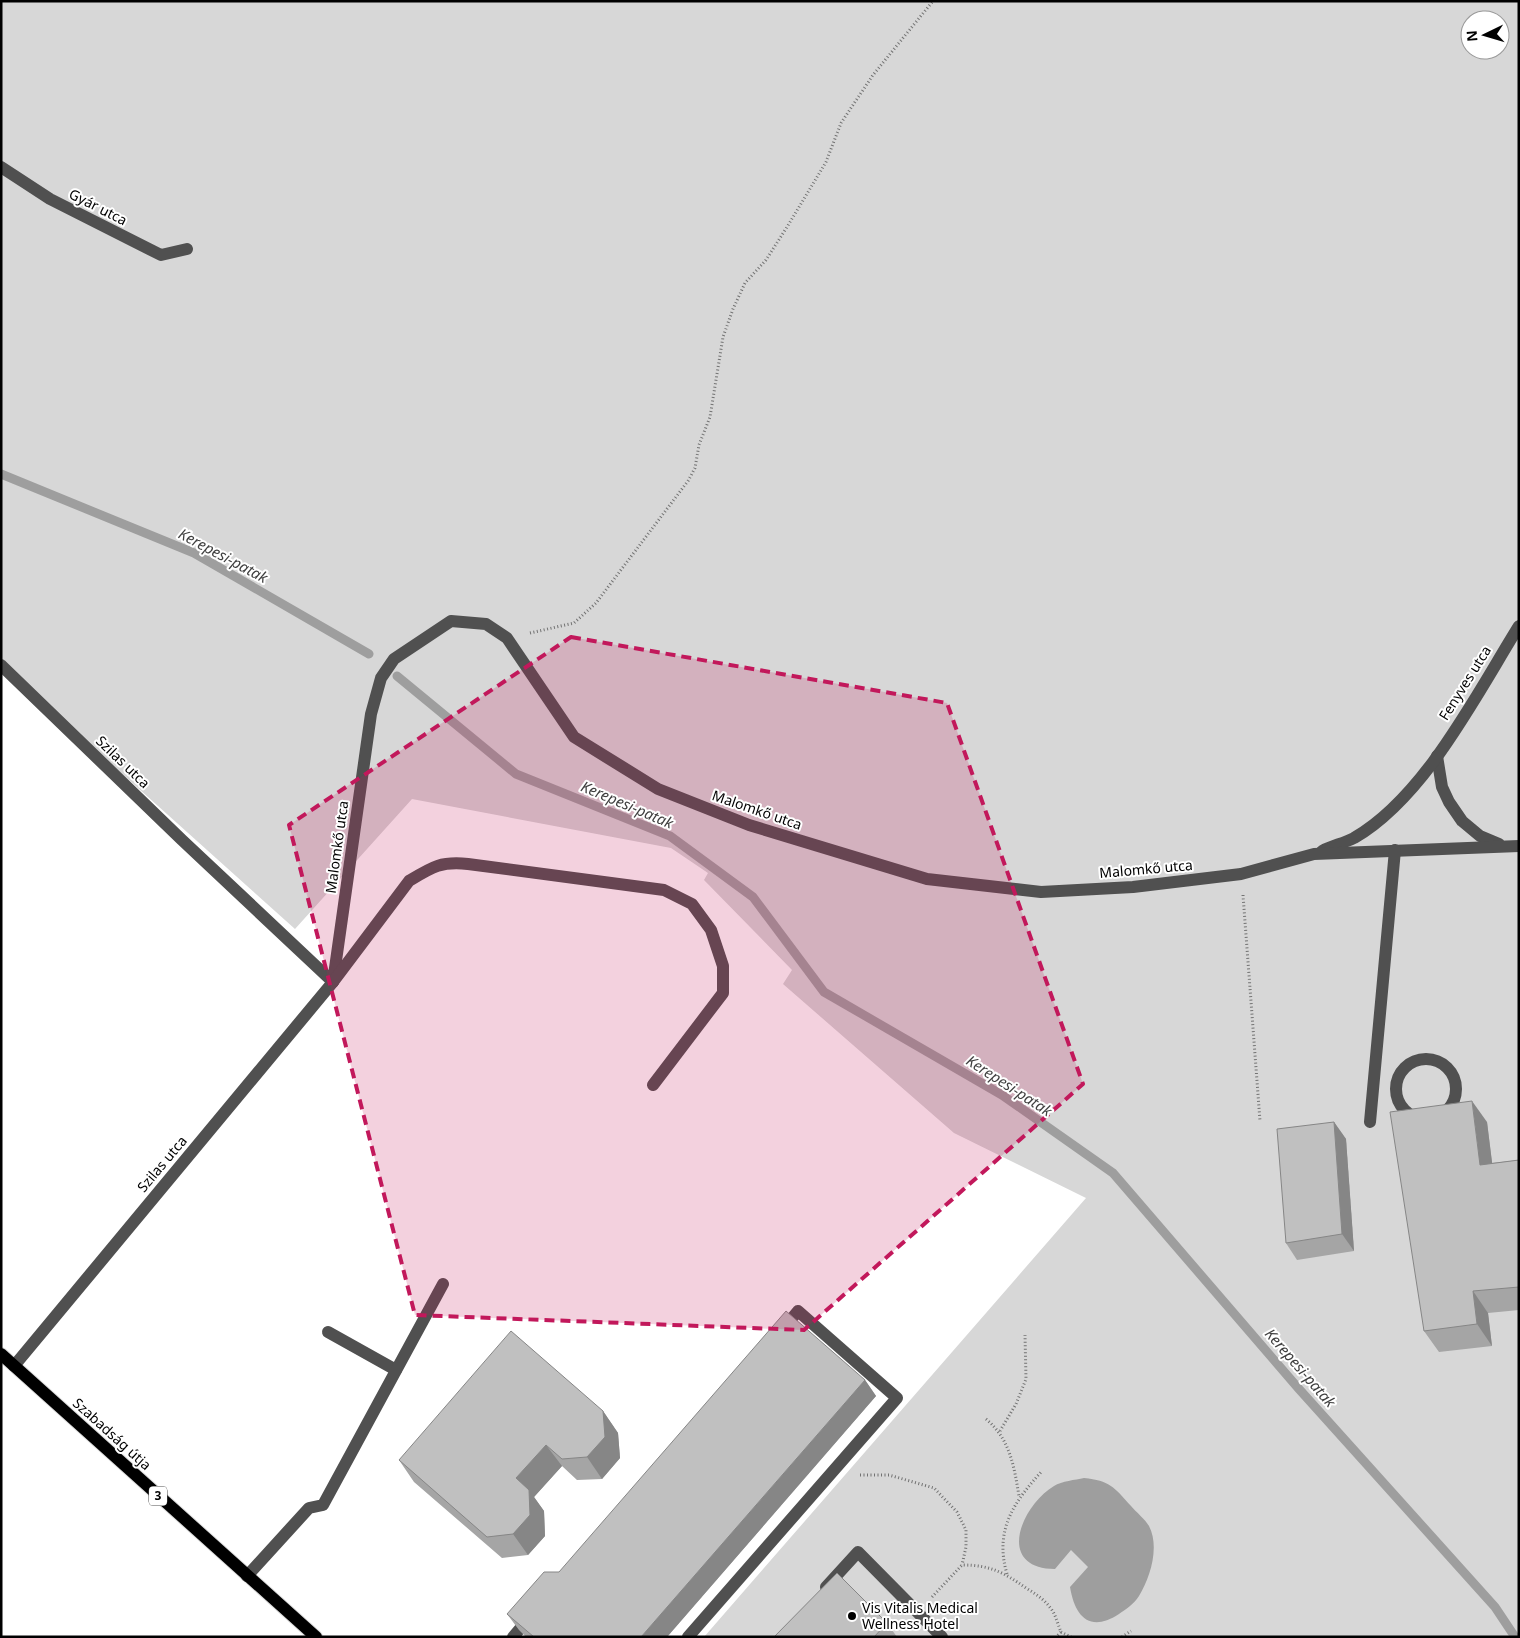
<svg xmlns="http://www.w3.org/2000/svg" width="1520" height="1638" font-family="'Noto Sans',sans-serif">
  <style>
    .green { fill: #d7d7d7; fill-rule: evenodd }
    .water { fill: #9e9e9e }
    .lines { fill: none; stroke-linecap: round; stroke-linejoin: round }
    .stream { stroke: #9e9e9e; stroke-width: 9 }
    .major-casing { stroke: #dbdbdb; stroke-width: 14 }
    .path { stroke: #727272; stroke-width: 3; stroke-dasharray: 1 2.5; stroke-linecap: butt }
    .minor { stroke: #505050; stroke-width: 12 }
    .major { stroke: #000; stroke-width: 12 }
    .wall { fill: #a5a5a5 }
    .shaded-wall { fill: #868686 }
    .building { fill: #c0c0c0; stroke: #868686 }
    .marked { fill: #c2185b; fill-opacity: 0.2; stroke: #c2185b; stroke-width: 4; stroke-dasharray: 10 6; stroke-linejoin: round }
    .poi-dot { fill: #000; stroke: #fff; stroke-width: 2 }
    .labels { text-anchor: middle; stroke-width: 4; stroke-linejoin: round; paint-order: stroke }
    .shield { fill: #fff; stroke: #4c4c4c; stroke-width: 1 }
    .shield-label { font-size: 12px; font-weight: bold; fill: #000 }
    .street-label { font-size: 14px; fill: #000; stroke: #fff }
    .poi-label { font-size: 14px; fill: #000; stroke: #fff; text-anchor: start }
    .water-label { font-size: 15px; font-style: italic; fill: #3f3f3f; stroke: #fff }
  </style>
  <rect width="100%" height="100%" fill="#fff"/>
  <path class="green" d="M1,1H1519V1637H704L1086,1198L954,1133L783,984L792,970L704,880L708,873L671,848L412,799L295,929L1,665ZM1470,20H1500V50H1470Z"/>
  <path class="water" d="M1084,1478C1110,1481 1113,1486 1131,1506C1136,1512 1145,1519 1149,1526C1160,1547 1150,1578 1139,1596C1135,1603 1125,1610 1119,1614C1090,1633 1075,1617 1070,1587L1088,1567L1071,1550L1055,1569C995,1568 1021,1506 1054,1486C1062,1481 1075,1480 1084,1478Z"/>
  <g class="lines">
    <g class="stream">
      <polyline points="1,474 194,553 369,654"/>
      <polyline points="397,676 516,774 670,836 753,897 824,992 1002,1095 1113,1173 1299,1389 1495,1607 1515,1637"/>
    </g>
    <defs>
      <polyline id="major" points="1,1354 316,1637"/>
    </defs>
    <use href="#major" class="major-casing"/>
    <g class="path">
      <polyline points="530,633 574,623 596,603 688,481 695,468 699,445 710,417 723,337 733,309 745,283 766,260 787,227 826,162 841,123 873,75 933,1"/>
      <polyline points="1243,895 1260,1121"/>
      <path d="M986,1419C1010,1439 1014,1466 1019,1496"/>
      <polyline points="1000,1431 1016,1404 1026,1379 1025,1335"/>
      <polyline points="860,1475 889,1475 934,1488 957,1512 966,1530 966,1547 962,1565"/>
      <path d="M1007,1574C994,1530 1014,1502 1042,1471"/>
      <path d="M932,1597L962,1565C990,1565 1003,1572 1026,1588C1036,1594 1045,1600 1052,1610C1056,1616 1058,1625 1061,1632L1056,1637"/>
      <polyline points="1061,1632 1071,1637"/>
      <polyline points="1122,1637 1131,1631"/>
    </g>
    <g class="minor">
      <polyline points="1,167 50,199 161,255 187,249"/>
      <polyline points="1,665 182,840 333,982"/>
      <polyline points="1437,756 1442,787 1449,802 1462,821 1480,836 1499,844"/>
      <path d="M1322,851C1332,846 1344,843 1354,838C1425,797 1476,695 1519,626"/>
      <polyline points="333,982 371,714 381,678 394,659 451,621 486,624 507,638 574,737 658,789 749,825 927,879 1041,892 1133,887 1241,874 1314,854 1519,846"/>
      <circle cx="1426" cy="1089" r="30"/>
      <polyline points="1370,1122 1395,850"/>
      <polyline points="328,1332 396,1370"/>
      <path d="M14,1366L333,982L409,881C432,867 441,861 468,864L664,890L692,904L711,930L723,966V993L653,1085"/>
      <polyline points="247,1576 309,1508 323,1505 443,1284"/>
      <polyline points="826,1587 858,1552 942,1637"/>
      <polyline points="513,1637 529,1618"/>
      <polyline points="688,1637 897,1398 798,1311 782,1330"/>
    </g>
    <use href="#major" class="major"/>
  </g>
  <g class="wall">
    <polygon points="1334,1122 1346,1139 1354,1251 1297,1260 1286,1243"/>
    <polygon points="1487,1122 1492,1163 1519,1160 1519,1310 1488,1313 1492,1346 1439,1352 1424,1331"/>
    <polygon points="865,1380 876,1396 667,1637 526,1637 519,1630 507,1614 559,1572"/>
    <polygon points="603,1411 618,1433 620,1458 602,1479 577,1480 562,1466 534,1497 544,1511 545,1536 528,1555 502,1558 414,1482 399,1460"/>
    <polygon points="887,1623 897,1637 774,1637"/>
  </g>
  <g class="shaded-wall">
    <polygon points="1472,1101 1487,1122 1495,1186 1480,1165"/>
    <polygon points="1334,1122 1346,1139 1354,1251 1342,1234"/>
    <polygon points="1473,1291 1488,1313 1492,1346 1477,1324"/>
    <polygon points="865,1380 876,1396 667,1637 641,1637"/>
    <polygon points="603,1411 618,1433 620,1458 602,1479 587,1457"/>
    <polygon points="546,1445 562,1466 534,1497 544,1511 545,1536 528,1555 513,1534 516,1478"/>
  </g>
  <g class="building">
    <polygon points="1472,1101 1480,1165 1519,1160 1519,1287 1473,1291 1477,1324 1424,1331 1390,1112"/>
    <polygon points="1334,1122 1342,1234 1286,1243 1277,1129"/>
    <polygon points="786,1311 865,1380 641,1637 534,1637 507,1614 544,1572 559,1572"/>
    <polygon points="511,1331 603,1411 605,1437 587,1457 562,1459 546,1445 516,1478 529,1490 530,1515 513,1534 487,1537 399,1460"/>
    <polygon points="837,1573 887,1623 874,1637 774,1637"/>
  </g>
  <path class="marked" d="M571,637L947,703L1083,1084L804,1330L415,1315L289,825Z"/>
  <circle class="poi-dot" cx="852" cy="1616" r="5"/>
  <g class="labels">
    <rect class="shield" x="149" y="1486.5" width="18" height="19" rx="4"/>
    <g class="shield-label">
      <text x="158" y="1500">3</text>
    </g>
    <g class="street-label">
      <text transform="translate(98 207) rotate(27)" y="5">Gyár utca</text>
      <text transform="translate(1465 683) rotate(-58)" y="5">Fenyves utca</text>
      <text transform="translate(123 762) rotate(44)" y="5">Szilas utca</text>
      <text transform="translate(757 810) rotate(19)" y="5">Malomkő utca</text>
      <text transform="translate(337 847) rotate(-82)" y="5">Malomkő utca</text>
      <text transform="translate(1146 869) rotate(-5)" y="5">Malomkő utca</text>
      <text transform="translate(162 1164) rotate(-50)" y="5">Szilas utca</text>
      <text transform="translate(112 1434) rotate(42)" y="5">Szabadság útja</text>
    </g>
    <g class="poi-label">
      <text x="862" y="1613">Vis Vitalis Medical<tspan x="862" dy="16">Wellness Hotel</tspan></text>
    </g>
    <g class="water-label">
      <text transform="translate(223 556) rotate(28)" y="5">Kerepesi-patak</text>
      <text transform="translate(627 805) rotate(23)" y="5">Kerepesi-patak</text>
      <text transform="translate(1009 1086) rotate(33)" y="5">Kerepesi-patak</text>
      <text transform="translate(1300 1368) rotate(49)" y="5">Kerepesi-patak</text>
    </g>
  </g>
  <rect width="1520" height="1638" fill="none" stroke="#000000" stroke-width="5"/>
  <g transform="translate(1485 35) rotate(265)"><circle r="24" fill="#ffffff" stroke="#999999"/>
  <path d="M0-4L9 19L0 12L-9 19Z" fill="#000000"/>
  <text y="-8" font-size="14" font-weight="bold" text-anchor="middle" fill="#000000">N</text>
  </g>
</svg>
